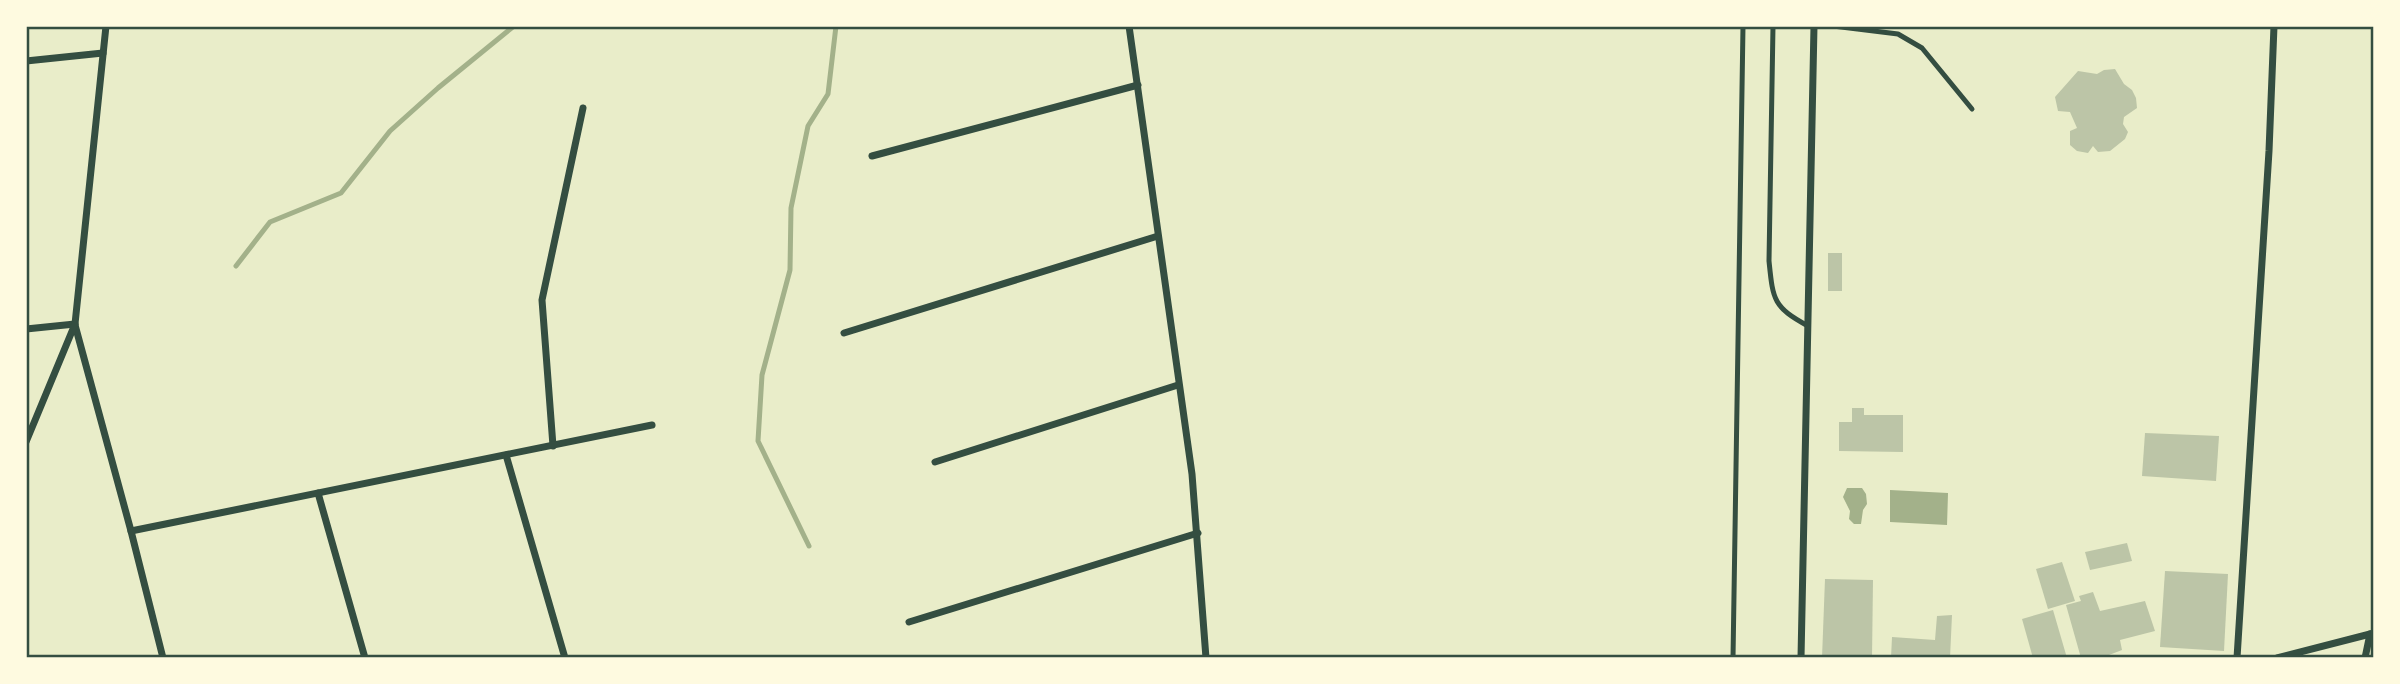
<svg xmlns="http://www.w3.org/2000/svg" width="2400" height="684" font-family="'PT Sans Narrow',sans-serif">
  <style>
    .water { fill: #a3b18a }
    .lines { fill: none; stroke-linecap: round; stroke-linejoin: round }
    .stream { stroke: #a3b18a; stroke-width: 5 }
    .building { fill: #bcc5a7 }
    .service { stroke: #344e41; stroke-width: 5 }
    .minor { stroke: #344e41; stroke-width: 7 }
    .neatline { fill: none; stroke: #344e41; stroke-width: 2.5 }
  </style>
  <rect width="100%" height="100%" fill="#e9edc9"/>
  <g class="water">
    <polygon points="1847,488 1862,488 1866,494 1867,504 1863,510 1861,524 1854,524 1849,519 1850,511 1843,497"/>
    <polygon points="1890,490 1948,493 1947,525 1890,522"/>
  </g>
  <g class="lines">
    <g class="stream">
      <polyline points="236,266 270,222 341,193 390,131 438,88 514,26"/>
      <polyline points="809,546 758,441 762,375 790,270 791,208 808,126 828,94 836,26"/>
    </g>
  </g>
  <g class="building">
    <polygon points="2115,69 2124,84 2132,90 2136,98 2137,108 2124,117 2123,124 2128,132 2125,139 2110,151 2098,152 2093,146 2088,153 2077,151 2070,145 2070,131 2077,128 2070,112 2058,111 2055,97 2078,71 2097,74 2104,70"/>
    <rect x="1828" y="253" width="14" height="38"/>
    <polygon points="1852,408 1864,408 1864,415 1903,415 1903,452 1839,451 1839,422 1852,422"/>
    <polygon points="2145,433 2219,436 2216,481 2142,476"/>
    <polygon points="2127,543 2132,561 2090,570 2085,552"/>
    <polygon points="2062,562 2075,601 2048,609 2036,569"/>
    <polygon points="2165,571 2228,574 2224,651 2160,647"/>
    <polygon points="1825,579 1873,580 1872,658 1822,658"/>
    <polygon points="2093,592 2100,611 2145,601 2155,631 2120,640 2122,650 2109,655 2110,658 2081,658 2066,605 2081,601 2079,596"/>
    <polygon points="2053,610 2067,658 2033,658 2022,619"/>
    <polygon points="1952,615 1950,658 1891,658 1892,637 1935,640 1937,616"/>
  </g>
  <g class="lines">
    <g class="service">
      <path d="M1773,26L1769,261C1773,300 1773,307 1808,326"/>
      <polyline points="1833,26 1898,34 1922,48 1972,109"/>
      <polyline points="1733,658 1743,26"/>
    </g>
    <g class="minor">
      <polyline points="1129,26 1192,474 1206,658"/>
      <polyline points="26,61 103,53"/>
      <polyline points="872,156 1138,85"/>
      <polyline points="75,325 131,531 163,658"/>
      <polyline points="26,329 75,324"/>
      <polyline points="844,333 1158,236"/>
      <polyline points="26,442 75,324 106,26"/>
      <polyline points="553,446 542,300 583,108"/>
      <polyline points="506,455 565,658"/>
      <polyline points="935,462 1178,385"/>
      <polyline points="318,493 365,658"/>
      <polyline points="131,531 652,425"/>
      <polyline points="909,622 1198,533"/>
      <polyline points="1801,658 1814,26"/>
      <polyline points="2237,658 2269,151 2274,26"/>
      <polyline points="2277,658 2374,633"/>
      <polyline points="2365,658 2370,634"/>
    </g>
  </g>
  <rect width="2400" height="684" fill="none" stroke="#fefae0" stroke-width="56"/>
  <rect x="28" y="28" width="2344" height="628" class="neatline"/>
</svg>
